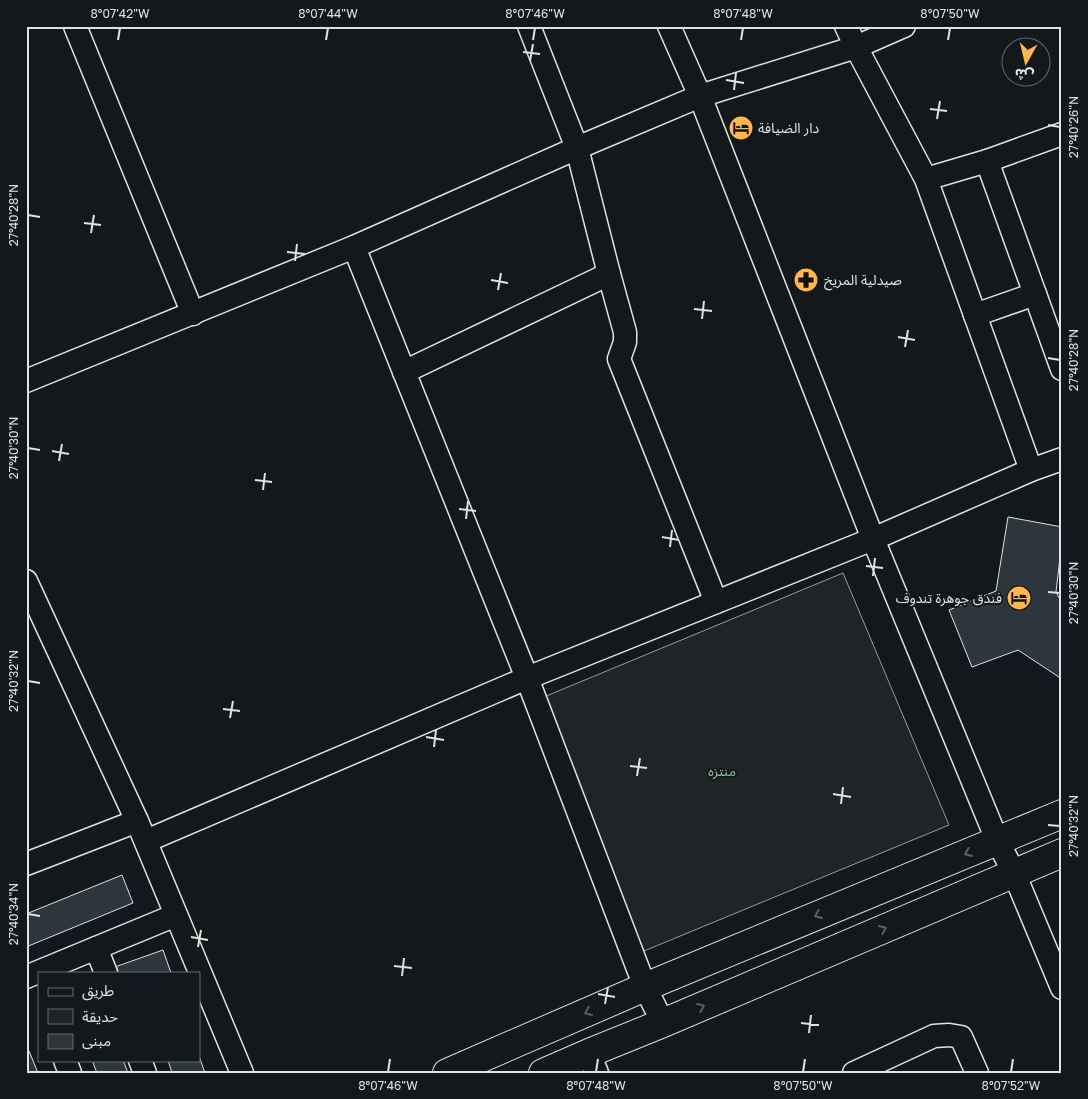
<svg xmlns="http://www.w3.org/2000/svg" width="1088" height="1099" font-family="'Golos Text','Noto Sans Arabic',sans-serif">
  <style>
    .green { fill: #202428; stroke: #939e99 }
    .building { fill: #2c363c; stroke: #d8e6dc }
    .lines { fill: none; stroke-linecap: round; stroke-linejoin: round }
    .street-casing { stroke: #d8e6dc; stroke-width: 25 }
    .secondary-casing { stroke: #d8e6dc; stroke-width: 30 }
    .street { stroke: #14181c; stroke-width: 22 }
    .secondary { stroke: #14181c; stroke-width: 28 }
    .oneway { stroke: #59605f }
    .ticks { fill: none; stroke: #d8e6dc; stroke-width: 2 }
    .labels { text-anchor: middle; stroke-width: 4; stroke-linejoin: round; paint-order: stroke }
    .poi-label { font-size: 14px; fill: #d8e6dc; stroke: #14181c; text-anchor: start }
    .park-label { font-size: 14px; fill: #8ac095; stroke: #14181c }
    .neatline { fill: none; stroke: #d8e6dc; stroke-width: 2 }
    .ticks-label { font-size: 12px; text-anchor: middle; fill: #d8e6dc }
  </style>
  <rect width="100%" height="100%" fill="#14181c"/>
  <polygon class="green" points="843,573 949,825 644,951 539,699"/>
  <g class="building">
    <polygon points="1008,517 1062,527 1062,541 1056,592 1062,603 1062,679 1018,650 972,667 949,610 996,591"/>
    <polygon points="122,875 133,903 26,947 26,914"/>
    <polygon points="163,950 171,973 114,973 112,968"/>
    <polygon points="29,1051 38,1073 26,1073 26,1052"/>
    <polygon points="199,1056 205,1073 172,1073 168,1060 199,1060"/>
    <polygon points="92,1060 123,1060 128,1073 97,1073"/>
  </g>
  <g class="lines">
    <defs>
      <g id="street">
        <polyline points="75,26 193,314"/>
        <polyline points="529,26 577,148 609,274 625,332 625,342 619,359 716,602"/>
        <polyline points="669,26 700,96 873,539 997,840 1014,873 1062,988"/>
        <polyline points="846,26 856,47 926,179 1031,470"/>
        <polyline points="987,161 1062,369"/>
        <polyline points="926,179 987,161 1062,134"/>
        <polyline points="354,247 527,678 645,987 663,1023"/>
        <polyline points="975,315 1035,294"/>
        <polyline points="404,372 609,274"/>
        <polyline points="26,381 354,247 577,148 700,96 856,47 904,26"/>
        <polyline points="26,581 137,821 242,1073"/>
        <polyline points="146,841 527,678 873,539 1031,470 1062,459"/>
        <polyline points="26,864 137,821"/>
        <polyline points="96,948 106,973"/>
        <polyline points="26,977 176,915"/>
        <polyline points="589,1053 597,1073"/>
        <polyline points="65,1060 70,1073"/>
        <polyline points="140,1060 145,1073"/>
        <polyline points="854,1073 934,1036 949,1035 961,1037 977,1073"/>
      </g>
      <g id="secondary">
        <polyline points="447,1073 645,987 1062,814"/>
        <polyline points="543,1073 589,1053 663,1023 1062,853"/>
      </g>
    </defs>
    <use href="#street" class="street-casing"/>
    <use href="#secondary" class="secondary-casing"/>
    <use href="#street" class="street"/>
    <use href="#secondary" class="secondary"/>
  </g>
  <defs><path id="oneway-chevron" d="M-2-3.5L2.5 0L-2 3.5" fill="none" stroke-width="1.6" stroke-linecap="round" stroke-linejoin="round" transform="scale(1.25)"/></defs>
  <g class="oneway">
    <use href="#oneway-chevron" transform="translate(968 853) rotate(157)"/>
    <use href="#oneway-chevron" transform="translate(818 915) rotate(157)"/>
    <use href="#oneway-chevron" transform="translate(883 929) rotate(-23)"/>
    <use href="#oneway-chevron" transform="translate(701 1007) rotate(-23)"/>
    <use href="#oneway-chevron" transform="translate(588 1012) rotate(157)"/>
  </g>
  <path class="ticks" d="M118,40L120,28M326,40L328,28M533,40L535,28M741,40L743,28M948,40L950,28M523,52L540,54M530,61L533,44M726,80L744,83M734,90L736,73M930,109L947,111M937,119L940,101M1048,125L1060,127M28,215L40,217M84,223L101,225M91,233L94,215M287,252L305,254M295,261L297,244M491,280L508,283M498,290L501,273M694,309L712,311M702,319L704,301M898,337L915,340M905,347L908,330M1048,358L1060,360M28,448L40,450M52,451L69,454M59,461L62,444M255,480L272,482M263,490L265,473M459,509L476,511M466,519L468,501M662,537L679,540M670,547L672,530M866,566L883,568M873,576L875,558M1048,592L1060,593M28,681L40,683M223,709L240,711M230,718L233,701M426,737L444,740M434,747L436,730M630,766L647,768M637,776L640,758M833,794L851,797M841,804L843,787M1048,825L1060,826M28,914L40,916M191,937L208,940M198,947L201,930M394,966L412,968M402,976L404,958M598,994L615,997M605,1004L608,987M801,1023L819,1025M809,1033L811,1015M388,1072L390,1059M596,1072L598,1059M803,1072L805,1059M1011,1072L1013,1059"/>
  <defs>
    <symbol id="hotel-disc" viewBox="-11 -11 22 22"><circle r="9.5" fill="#ffb74d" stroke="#14181c"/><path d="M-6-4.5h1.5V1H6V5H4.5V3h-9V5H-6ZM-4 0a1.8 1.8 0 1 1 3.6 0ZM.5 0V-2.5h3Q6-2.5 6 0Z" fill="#111"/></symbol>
    <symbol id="pharmacy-disc" viewBox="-11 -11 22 22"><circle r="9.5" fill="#ffb74d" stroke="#14181c"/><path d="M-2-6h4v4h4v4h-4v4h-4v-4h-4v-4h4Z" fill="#111"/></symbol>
  </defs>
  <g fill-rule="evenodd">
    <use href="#hotel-disc" x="727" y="114" width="28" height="28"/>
    <use href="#pharmacy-disc" x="792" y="266" width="28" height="28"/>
    <use href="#hotel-disc" x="1005" y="584" width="28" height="28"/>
  </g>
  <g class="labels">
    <g class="poi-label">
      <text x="758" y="133">دار الضيافة</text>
      <text x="824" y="285">صيدلية المريخ</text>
      <text x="1002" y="603" text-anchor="end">فندق جوهرة تندوف</text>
    </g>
    <g class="park-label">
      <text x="722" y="776">منتزه</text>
    </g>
  </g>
  <rect width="1088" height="1099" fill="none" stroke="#14181c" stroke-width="55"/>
  <rect x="38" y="972" width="162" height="90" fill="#14181c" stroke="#626a69"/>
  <rect x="48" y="988" width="25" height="8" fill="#14181c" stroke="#626a69"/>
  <text x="82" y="996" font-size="15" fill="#d8e6dc">طريق</text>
  <rect x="48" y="1009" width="25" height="15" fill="#202428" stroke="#626a69"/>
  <text x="82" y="1022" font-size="15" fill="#d8e6dc">حديقة</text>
  <rect x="48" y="1034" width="25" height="15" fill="#2c363c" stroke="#626a69"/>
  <text x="82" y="1046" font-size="15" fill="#d8e6dc">مبنى</text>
  <g transform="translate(1026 62) rotate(188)"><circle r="24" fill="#14181c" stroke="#626a69"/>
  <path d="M0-4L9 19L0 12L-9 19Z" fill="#ffb74d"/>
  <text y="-8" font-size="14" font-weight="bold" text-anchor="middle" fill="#d8e6dc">ش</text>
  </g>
  <rect x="28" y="28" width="1032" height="1044" class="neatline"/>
  <g class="ticks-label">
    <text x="120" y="18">8°07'42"W</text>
    <text x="328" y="18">8°07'44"W</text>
    <text x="535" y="18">8°07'46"W</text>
    <text x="743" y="18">8°07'48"W</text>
    <text x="950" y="18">8°07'50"W</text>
    <text transform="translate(1074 127) rotate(-90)" y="4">27°40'26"N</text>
    <text transform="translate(14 215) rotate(-90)" y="4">27°40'28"N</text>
    <text transform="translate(1074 360) rotate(-90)" y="4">27°40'28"N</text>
    <text transform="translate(14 448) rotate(-90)" y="4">27°40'30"N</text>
    <text transform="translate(1074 593) rotate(-90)" y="4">27°40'30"N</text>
    <text transform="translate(14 681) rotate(-90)" y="4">27°40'32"N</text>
    <text transform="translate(1074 826) rotate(-90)" y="4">27°40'32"N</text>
    <text transform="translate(14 914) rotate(-90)" y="4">27°40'34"N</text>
    <text x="388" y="1090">8°07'46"W</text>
    <text x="596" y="1090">8°07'48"W</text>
    <text x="803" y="1090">8°07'50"W</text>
    <text x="1011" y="1090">8°07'52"W</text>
  </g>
</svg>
